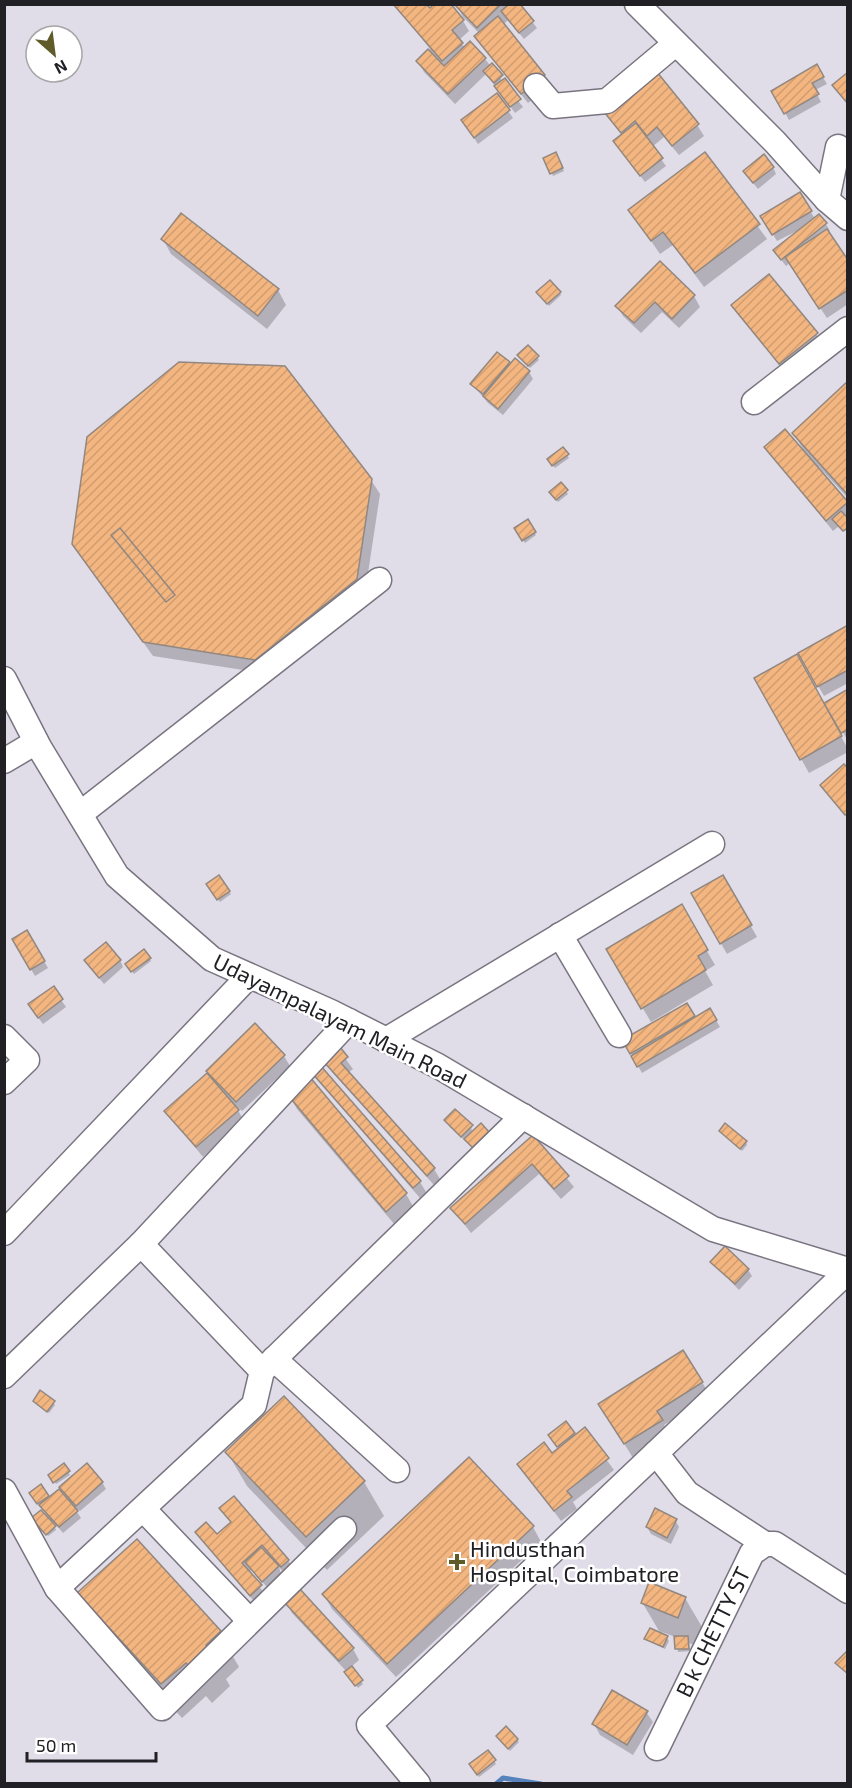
<svg xmlns="http://www.w3.org/2000/svg" width="852" height="1788" font-family="'Exo 2',sans-serif">
  <style>
    .shadow { fill: #0003 }
    .lines { fill: none; stroke-linecap: round; stroke-linejoin: round }
    .stream { stroke: #5783bc; stroke-width: 5 }
    .building { fill: url(#building-hatch); stroke: #928880; stroke-width: 1.5 }
    .minor-casing { stroke: #797580; stroke-width: 27 }
    .minor { stroke: #fff; stroke-width: 24 }
    .poi-dot { fill: #605c29; stroke: #fff; stroke-width: 2 }
    .labels { text-anchor: middle; stroke-width: 5; stroke-linejoin: round; paint-order: stroke }
    .street-label { font-size: 22px; fill: #212024; stroke: #fff }
    .poi-label { font-size: 22px; fill: #212024; stroke: #fff; text-anchor: start }
  </style>
  <defs>
    <pattern id="building-hatch" width="6" height="6" patternUnits="userSpaceOnUse" patternTransform="scale(1.5)"><rect width="6" height="6" fill="#f4b681"/><path d="M-1 1l2-2M0 6l6-6M5 7l2-2" fill="none" stroke="#d19c6f"/></pattern>
  </defs>
  <rect width="100%" height="100%" fill="#e0dce8"/>
  <g class="shadow">
    <polygon points="395,4 430,11 463,21 469,31 459,40 465,48 485,59 523,107 515,113 486,74 455,104 424,72 418,61 430,49"/>
    <polygon points="456,4 524,4 521,7 537,28 524,39 508,20 503,25 549,86 528,103 482,46 476,36 479,33 463,17"/>
    <polygon points="816,66 827,84 815,90 821,102 789,120 773,91"/>
    <polygon points="497,95 513,118 478,144 463,121"/>
    <polygon points="607,114 697,125 704,136 679,155 664,137 652,147 666,166 645,182 619,148 623,136"/>
    <polygon points="556,154 564,171 553,176 545,159"/>
    <polygon points="705,154 767,239 704,287 673,245 660,254 630,210"/>
    <polygon points="773,167 776,174 758,189 749,178"/>
    <polygon points="800,194 815,219 819,216 826,224 830,231 827,233 848,263 848,304 827,318 790,263 786,266 779,257 805,227 777,241 762,217"/>
    <polygon points="163,239 278,290 286,305 267,329 171,254"/>
    <polygon points="660,263 694,296 700,307 679,328 662,312 641,333 623,316 617,306"/>
    <polygon points="560,293 561,295 549,306 540,295"/>
    <polygon points="733,305 816,334 822,345 786,374"/>
    <polygon points="497,354 511,365 529,372 533,379 503,415 488,403 472,384"/>
    <polygon points="537,357 539,360 530,368 521,358"/>
    <polygon points="848,383 848,498 819,467 817,469 848,505 848,526 839,526 833,531 766,447 803,449 794,434"/>
    <polygon points="563,449 569,458 555,468 549,460"/>
    <polygon points="371,480 380,494 365,593 263,673 153,656 73,544"/>
    <polygon points="561,484 568,494 558,502 552,495"/>
    <polygon points="527,521 536,535 525,543 516,528"/>
    <polygon points="848,627 848,683 824,696 800,654"/>
    <polygon points="796,656 848,749 848,752 809,773 756,678"/>
    <polygon points="848,691 848,741 826,703"/>
    <polygon points="218,877 231,894 220,902 208,884"/>
    <polygon points="723,877 757,937 727,954 693,894"/>
    <polygon points="681,906 715,965 705,971 713,985 651,1022 608,950"/>
    <polygon points="27,932 48,968 35,976 14,940"/>
    <polygon points="144,951 151,961 134,974 128,967"/>
    <polygon points="120,960 123,967 104,984 90,967"/>
    <polygon points="53,988 66,1007 43,1024 34,1012"/>
    <polygon points="687,1005 695,1019 710,1010 720,1027 642,1073 624,1041"/>
    <polygon points="339,1050 353,1069 348,1073 434,1169 440,1179 434,1185 332,1072 326,1062"/>
    <polygon points="284,1056 290,1066 242,1111 235,1105 244,1121 203,1157 166,1112 213,1080 208,1071"/>
    <polygon points="314,1073 420,1182 426,1192 420,1198 320,1083"/>
    <polygon points="289,1095 406,1194 414,1208 395,1225 297,1109"/>
    <polygon points="446,1121 471,1126 475,1150 450,1127"/>
    <polygon points="720,1131 746,1142 747,1145 742,1151"/>
    <polygon points="533,1137 574,1187 561,1199 539,1174 471,1233 452,1208"/>
    <polygon points="712,1262 748,1270 752,1276 739,1290"/>
    <polygon points="702,1382 710,1396 664,1425 670,1435 633,1458 609,1419"/>
    <polygon points="34,1401 53,1402 55,1405 49,1413"/>
    <polygon points="584,1429 614,1470 573,1502 577,1509 561,1521 519,1464 552,1455 559,1449 554,1442 574,1434 575,1436"/>
    <polygon points="227,1452 364,1482 384,1516 327,1570 247,1486"/>
    <polygon points="469,1459 533,1527 541,1542 396,1677 332,1609 324,1595"/>
    <polygon points="64,1465 70,1475 56,1484 50,1475"/>
    <polygon points="102,1482 106,1489 80,1511 73,1506 81,1518 63,1533 52,1520 56,1530 48,1536 35,1521 49,1518 31,1494 41,1486 49,1499 68,1500 61,1487"/>
    <polygon points="221,1509 288,1560 294,1571 287,1577 279,1567 281,1574 267,1587 251,1570 249,1573 267,1597 257,1605 196,1532 217,1537 232,1524"/>
    <polygon points="675,1520 679,1527 671,1544 651,1534 647,1527"/>
    <polygon points="79,1593 219,1632 239,1667 226,1679 230,1686 212,1703 206,1696 182,1718 98,1627"/>
    <polygon points="685,1598 702,1627 694,1645 689,1643 690,1651 678,1652 676,1637 659,1631 642,1602"/>
    <polygon points="286,1602 353,1649 359,1660 351,1667 363,1684 358,1688 347,1672 292,1613"/>
    <polygon points="667,1638 669,1641 665,1649 646,1639"/>
    <polygon points="646,1712 653,1722 633,1755 600,1735 594,1724"/>
    <polygon points="498,1737 517,1739 519,1742 510,1751"/>
    <polygon points="488,1752 496,1764 479,1777 471,1765"/>
  </g>
  <g class="lines">
    <polyline class="stream" points="496,1784 503,1778 541,1784"/>
  </g>
  <g class="building">
    <polygon points="393,4 426,4 430,8 434,4 451,4 464,20 452,30 463,43 442,61"/>
    <polygon points="454,4 501,4 477,28"/>
    <polygon points="509,4 520,4 534,21 519,33 501,11"/>
    <polygon points="498,16 545,75 521,94 474,36"/>
    <polygon points="470,41 486,58 448,94 416,61 428,49 444,66"/>
    <polygon points="492,63 503,75 494,83 483,71"/>
    <polygon points="817,64 824,77 812,83 819,94 784,114 771,91"/>
    <polygon points="657,72 699,124 672,146 657,127 647,136 635,121 621,133 605,113"/>
    <polygon points="848,72 848,104 832,85"/>
    <polygon points="505,78 521,99 510,107 494,86"/>
    <polygon points="497,93 510,110 474,138 461,120"/>
    <polygon points="636,123 663,158 640,176 613,141"/>
    <polygon points="556,152 563,168 550,174 543,158"/>
    <polygon points="705,152 760,224 695,273 663,232 651,241 628,210"/>
    <polygon points="764,154 774,167 753,183 743,171"/>
    <polygon points="800,192 812,211 772,235 760,216"/>
    <polygon points="181,213 279,289 258,316 161,239"/>
    <polygon points="819,214 827,223 781,260 773,250"/>
    <polygon points="827,229 848,260 848,290 819,309 785,257"/>
    <polygon points="660,261 695,295 672,319 655,302 634,323 615,306"/>
    <polygon points="769,274 818,333 779,364 731,305"/>
    <polygon points="550,280 561,292 547,304 536,292"/>
    <polygon points="528,345 539,356 528,366 517,355"/>
    <polygon points="497,352 510,362 483,394 470,384"/>
    <polygon points="515,358 530,371 498,409 483,396"/>
    <polygon points="179,362 285,366 372,479 357,579 255,660 143,642 72,544 87,437"/>
    <polygon points="848,381 848,495 792,433"/>
    <polygon points="785,429 848,502 826,521 764,447"/>
    <polygon points="563,447 569,454 552,466 547,459"/>
    <polygon points="561,482 568,490 556,500 549,492"/>
    <polygon points="841,511 848,518 848,528 843,531 832,519"/>
    <polygon points="528,519 536,532 522,541 514,528"/>
    <polygon points="120,528 175,595 166,602 111,535"/>
    <polygon points="848,625 848,670 817,687 798,653"/>
    <polygon points="797,654 842,736 800,760 754,678"/>
    <polygon points="848,689 848,730 841,733 824,703"/>
    <polygon points="844,764 848,768 848,813 845,815 820,785"/>
    <polygon points="219,875 230,891 217,900 206,884"/>
    <polygon points="723,875 752,925 720,944 691,893"/>
    <polygon points="682,904 708,950 698,956 706,970 641,1009 606,949"/>
    <polygon points="27,930 45,961 30,970 12,939"/>
    <polygon points="106,942 121,960 99,978 84,960"/>
    <polygon points="144,949 151,958 131,972 125,964"/>
    <polygon points="54,986 63,999 38,1018 28,1004"/>
    <polygon points="687,1003 695,1016 630,1054 622,1040"/>
    <polygon points="710,1008 717,1020 637,1067 631,1056"/>
    <polygon points="255,1023 285,1055 236,1102 206,1071"/>
    <polygon points="340,1047 348,1057 341,1063 435,1168 427,1176 324,1062"/>
    <polygon points="320,1065 421,1181 413,1188 312,1073"/>
    <polygon points="207,1073 239,1110 196,1147 164,1111"/>
    <polygon points="309,1076 407,1193 386,1212 287,1094"/>
    <polygon points="455,1109 473,1125 461,1137 444,1120"/>
    <polygon points="481,1123 490,1133 473,1148 464,1139"/>
    <polygon points="725,1123 747,1141 740,1149 719,1131"/>
    <polygon points="533,1135 569,1176 554,1189 532,1164 465,1224 450,1208"/>
    <polygon points="725,1246 749,1269 735,1284 710,1262"/>
    <polygon points="683,1350 703,1382 657,1411 663,1420 624,1444 598,1404"/>
    <polygon points="40,1390 55,1401 47,1412 33,1401"/>
    <polygon points="284,1396 365,1481 306,1537 225,1452"/>
    <polygon points="566,1421 575,1433 557,1447 548,1435"/>
    <polygon points="585,1427 609,1458 567,1491 572,1497 554,1511 517,1464 544,1442 552,1453"/>
    <polygon points="469,1457 534,1526 387,1664 322,1594"/>
    <polygon points="64,1463 70,1471 53,1483 48,1475"/>
    <polygon points="87,1463 103,1482 76,1506 59,1487"/>
    <polygon points="41,1484 49,1496 37,1504 29,1493"/>
    <polygon points="59,1489 78,1511 59,1527 39,1505"/>
    <polygon points="234,1496 289,1560 281,1567 262,1545 242,1563 262,1585 250,1596 195,1532 206,1522 217,1534 231,1522 219,1508"/>
    <polygon points="655,1508 677,1519 667,1538 646,1527"/>
    <polygon points="41,1510 56,1526 46,1535 31,1518"/>
    <polygon points="137,1539 221,1631 206,1645 212,1651 192,1669 186,1663 161,1684 77,1593"/>
    <polygon points="261,1547 279,1566 262,1582 245,1562"/>
    <polygon points="649,1582 686,1597 678,1618 641,1603"/>
    <polygon points="299,1588 354,1648 339,1661 284,1602"/>
    <polygon points="650,1628 668,1636 663,1647 644,1639"/>
    <polygon points="674,1636 688,1636 689,1649 675,1649"/>
    <polygon points="848,1650 848,1674 835,1663"/>
    <polygon points="352,1666 363,1680 355,1686 344,1672"/>
    <polygon points="612,1690 648,1711 627,1745 592,1724"/>
    <polygon points="506,1726 518,1739 508,1749 496,1736"/>
    <polygon points="488,1750 496,1760 477,1775 469,1764"/>
  </g>
  <g class="lines">
    <defs>
      <g id="minor">
        <polyline points="637,4 775,142 827,200"/>
        <polyline points="536,86 553,106 607,101 675,44"/>
        <polyline points="838,147 827,200 848,218"/>
        <polyline points="754,402 848,329"/>
        <polyline points="4,679 39,747 117,876 212,959 331,1012 438,1066 713,1229 848,1270"/>
        <polyline points="4,761 36,742"/>
        <polyline points="80,814 379,580"/>
        <polyline points="560,935 619,1035"/>
        <polyline points="4,1037 27,1060 4,1082"/>
        <polyline points="386,1040 712,844"/>
        <polyline points="4,1233 249,976"/>
        <polyline points="274,1359 397,1470"/>
        <polyline points="262,1371 141,1244 349,1021"/>
        <polyline points="4,1376 141,1244"/>
        <polyline points="656,1453 687,1493 765,1544"/>
        <polyline points="4,1491 57,1588 162,1708 344,1529"/>
        <polyline points="144,1510 249,1620"/>
        <polyline points="57,1588 254,1405 262,1371 523,1116"/>
        <polyline points="657,1748 752,1553 765,1544 775,1544 848,1591"/>
        <polyline points="418,1784 369,1725 848,1271"/>
      </g>
    </defs>
    <use href="#minor" class="minor-casing"/>
    <use href="#minor" class="minor"/>
  </g>
  <path class="poi-dot" d="M454 1553h6v6h6v6h-6v6h-6v-6h-6v-6h6z"/>
  <g class="labels">
    <g class="street-label">
      <text transform="translate(340 1021) rotate(26)" y="8">Udayampalayam Main Road</text>
      <text transform="translate(713 1632) rotate(-64)" y="8">B k CHETTY ST</text>
    </g>
    <g class="poi-label">
      <text x="470" y="1557">Hindusthan<tspan x="470" dy="25">Hospital, Coimbatore</tspan></text>
    </g>
  </g>
  <rect width="852" height="1788" fill="none" stroke="#212024" stroke-width="12"/>
  <g transform="translate(54 54) rotate(152)"><circle r="28" fill="#ffffff" stroke="#a6a6a7" stroke-width="1.5"/>
  <path d="M0-4.5L10 22L0 15L-10 22Z" fill="#605c29"/>
  <text y="-9" font-size="16" font-weight="bold" text-anchor="middle" fill="#212024">N</text>
  </g>
  <path d="M27 1752v9h129v-9" fill="none" stroke="#212024" stroke-width="3"/>
  <text x="36" y="1752" font-size="18" fill="#212024" stroke="#ffffff" stroke-width="4.5" paint-order="stroke">50 m</text>
</svg>
